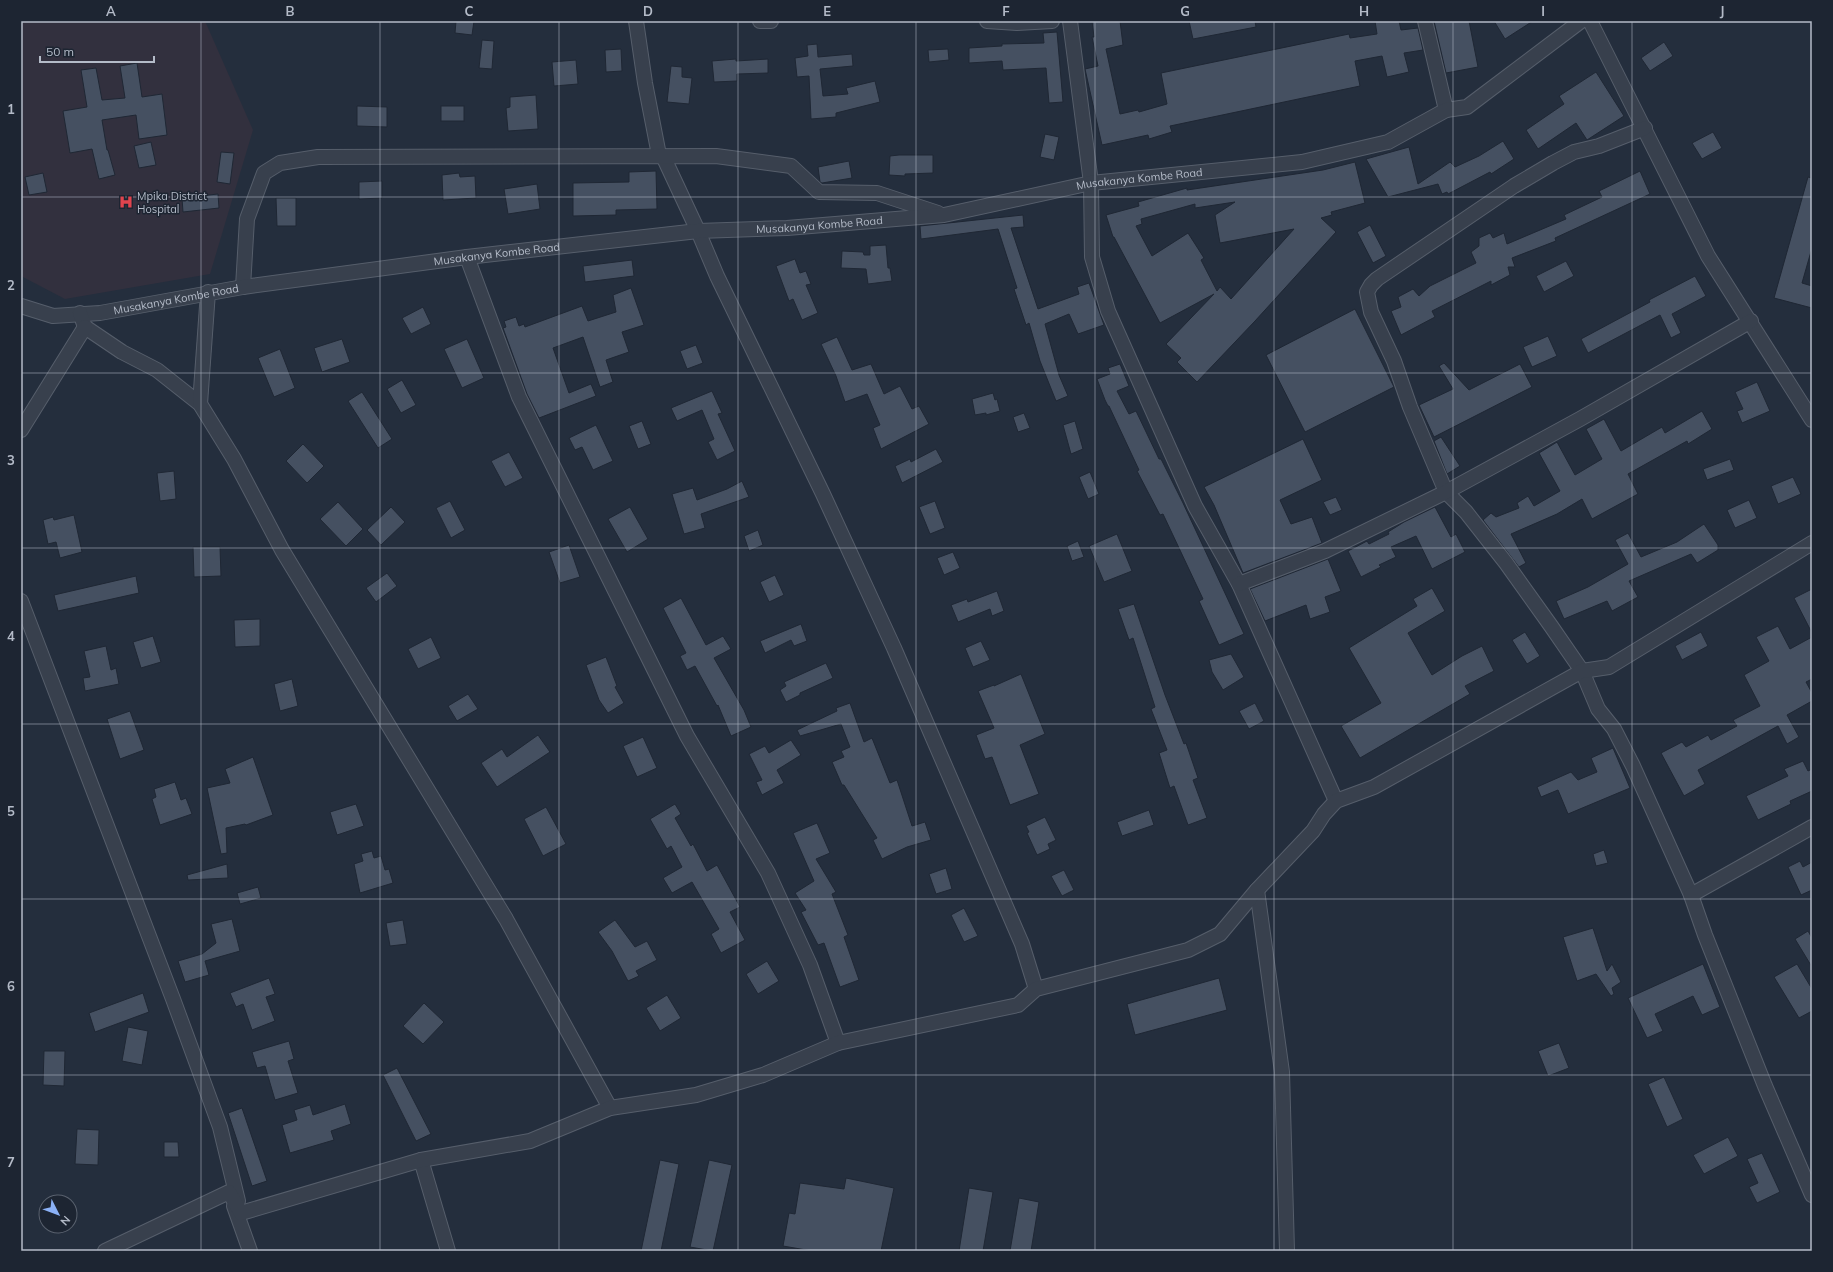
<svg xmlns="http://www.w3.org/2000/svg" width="1833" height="1272" font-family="Mulish,sans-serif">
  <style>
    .medical { fill: #32303e }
    .building { fill: #455061; stroke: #1f2734; fill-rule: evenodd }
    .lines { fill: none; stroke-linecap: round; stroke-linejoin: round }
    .minor-casing { stroke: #565e6b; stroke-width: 16 }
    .minor { stroke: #38404d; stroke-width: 14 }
    .grid { fill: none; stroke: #b4bbc8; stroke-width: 1; stroke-opacity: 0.55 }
    .labels { text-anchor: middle; stroke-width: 3; stroke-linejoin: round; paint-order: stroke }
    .street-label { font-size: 11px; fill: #b4bbc8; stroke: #1d2532 }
    .poi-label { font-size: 11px; fill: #b4bbc8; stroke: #1d2532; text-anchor: start }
    .neatline { fill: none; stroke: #b4bbc8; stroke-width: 1.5 }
    .grid-label { font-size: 13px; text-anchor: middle; font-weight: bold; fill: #b4bbc8 }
  </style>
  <rect width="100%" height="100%" fill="#242e3d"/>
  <polygon class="medical" points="21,21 205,21 253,130 210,274 65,299 21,276"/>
  <g class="building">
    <polygon points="456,21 474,21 472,35 455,33"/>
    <polygon points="1092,21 1120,21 1123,45 1106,49 1120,114 1138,110 1139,112 1167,104 1161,73 1349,34 1350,38 1377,34 1375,21 1399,21 1401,30 1418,28 1423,50 1404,53 1409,72 1387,77 1382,56 1355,61 1360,86 1170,126 1172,132 1149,139 1148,135 1102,145 1085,69 1098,66 1092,37 1094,37"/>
    <polygon points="1189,21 1255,21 1256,27 1193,39"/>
    <polygon points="1434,21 1469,21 1478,67 1446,73"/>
    <polygon points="1494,21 1533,21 1505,39"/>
    <polygon points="1057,32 1063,102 1049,103 1046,68 1003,70 1002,61 969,63 969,48 1002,46 1002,44 1044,43 1043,33"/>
    <polygon points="482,40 494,41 492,69 479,68"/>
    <polygon points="1664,42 1673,56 1650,71 1641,58"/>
    <polygon points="817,44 818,57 852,54 853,66 820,69 823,96 848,94 846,88 875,81 880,102 836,113 836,117 811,119 809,76 797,77 795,58 808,56 807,45"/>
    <polygon points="621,49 622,71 606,72 605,50"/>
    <polygon points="948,49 949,60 929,62 928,50"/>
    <polygon points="736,59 736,61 768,59 768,73 737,74 737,81 714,82 712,61"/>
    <polygon points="576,60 578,84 554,86 552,62"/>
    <polygon points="137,63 142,97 162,94 167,135 139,139 136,115 102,120 107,150 108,150 115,175 99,179 92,149 70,153 63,111 87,107 81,70 96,68 102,100 125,98 120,66"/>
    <polygon points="671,66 682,67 682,77 692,78 689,104 667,102"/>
    <polygon points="1596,72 1624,116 1587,140 1576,123 1538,149 1526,130 1564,104 1559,96"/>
    <polygon points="536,95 538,129 508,131 506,108 510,107 510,97"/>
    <polygon points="357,106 387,107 387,127 357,126"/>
    <rect x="441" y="106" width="23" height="15"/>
    <polygon points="1713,132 1722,148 1702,159 1692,143"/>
    <polygon points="1045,134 1059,137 1054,160 1040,157"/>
    <polygon points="1503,141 1514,159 1491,174 1490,172 1448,194 1447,192 1442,194 1438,184 1388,197 1366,159 1409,147 1418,184 1450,162 1455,167 1479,156"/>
    <polygon points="151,142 156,165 139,168 134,146"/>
    <polygon points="221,152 234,153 230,184 217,182"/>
    <polygon points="899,155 933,155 933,173 905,174 905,176 889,175 890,156"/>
    <polygon points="849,161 852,178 822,183 820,182 818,167"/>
    <path d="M1355,162L1365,203L1331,212L1332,215L1321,218L1336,232L1255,321L1197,382L1177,362L1181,358L1166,344L1214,294L1160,323L1114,237H1113L1106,215L1139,206L1138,202L1187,188V190L1323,170ZM1235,202L1215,215L1220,243L1294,229L1231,299L1220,287L1217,291L1201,260L1204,258L1188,233L1152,256L1136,226L1142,224L1141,219L1195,204V208Z"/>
    <polygon points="656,171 657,209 616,210 616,215 573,216 573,183 629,182 629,172"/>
    <polygon points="1640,171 1650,194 1555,238 1556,241 1512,258 1515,267 1508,267 1510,275 1491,285 1491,281 1432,311 1435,317 1401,335 1391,311 1401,307 1398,297 1413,289 1419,296 1430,286 1476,263 1471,252 1479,246 1479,238 1490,233 1493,238 1504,233 1507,244 1566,219 1564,215 1602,197 1599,191"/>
    <polygon points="43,173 47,192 29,195 25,177"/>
    <polygon points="459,173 460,177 475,176 476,198 443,200 442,175"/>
    <polygon points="1808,177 1812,178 1812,248 1802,283 1812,286 1812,308 1774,298"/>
    <polygon points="382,181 382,198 359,199 359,182"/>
    <polygon points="537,184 540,209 508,214 504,189"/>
    <polygon points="218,194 219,208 183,212 182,198"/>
    <polygon points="276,198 296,198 296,226 277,226"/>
    <polygon points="1023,215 1024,227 1011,228 1038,309 1079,294 1077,287 1089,283 1104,325 1078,334 1069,314 1045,324 1059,375 1068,396 1056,401 1040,361 1029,323 1026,325 1014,289 1017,288 998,229 921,239 920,226"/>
    <polygon points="1370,225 1386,256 1373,263 1357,232"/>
    <polygon points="886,245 888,268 890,268 892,281 868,284 866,269 841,268 842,251 863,252 864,255 870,255 870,246"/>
    <polygon points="795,259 800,273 806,271 811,284 806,285 818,313 802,320 793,299 789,301 776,266"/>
    <polygon points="632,260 634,276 585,282 583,266"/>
    <polygon points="1566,261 1574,276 1544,292 1536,276"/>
    <polygon points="1695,276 1706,296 1672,314 1681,333 1671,338 1660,315 1588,353 1581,339 1650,302 1649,300"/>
    <polygon points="631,288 644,325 622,332 629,352 606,360 613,382 600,387 583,337 553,348 569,393 591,384 596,396 539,418 527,394 503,328 506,327 504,321 516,317 519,326 524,324 525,327 582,306 588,321 616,312 613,295"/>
    <polygon points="423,307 431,324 411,334 402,318"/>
    <polygon points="1355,309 1394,387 1305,432 1266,355"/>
    <polygon points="1548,336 1557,356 1532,367 1523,347"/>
    <polygon points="837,337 852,370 871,364 884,394 900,386 912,409 919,406 929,424 881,449 873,428 880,425 867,394 845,402 836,376 821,344"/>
    <polygon points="342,339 350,362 322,372 314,348"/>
    <polygon points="467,339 484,378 462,388 444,349"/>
    <polygon points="696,345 703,363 687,369 680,351"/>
    <polygon points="280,349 295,388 274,397 258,358"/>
    <polygon points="1444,363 1469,390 1520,364 1532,387 1434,437 1419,405 1453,389 1439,366"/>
    <polygon points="1120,364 1129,386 1117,391 1129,414 1136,411 1159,459 1161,459 1183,503 1244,634 1219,645 1199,601 1203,599 1163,514 1160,515 1137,471 1139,470 1109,406 1108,406 1105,400 1097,379 1110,374 1108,368"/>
    <polygon points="402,380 416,405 401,413 387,389"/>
    <polygon points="1757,382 1770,411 1742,423 1737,411 1743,409 1735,392"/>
    <polygon points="712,391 722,413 718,414 735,451 717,460 708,442 714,439 702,410 677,421 671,408"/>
    <polygon points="362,392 392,439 378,448 348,401"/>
    <polygon points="993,393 995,400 997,399 1000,411 986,415 986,413 975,415 972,399"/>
    <polygon points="1702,411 1712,429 1688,444 1687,441 1628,474 1638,494 1592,519 1582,499 1557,514 1511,534 1526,563 1519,567 1483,520 1491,513 1496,517 1519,508 1517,503 1528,496 1534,506 1560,491 1539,453 1557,442 1575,475 1602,459 1586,429 1604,419 1621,451 1662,427 1665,433"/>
    <polygon points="1024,413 1030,428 1018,432 1013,417"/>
    <polygon points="642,421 651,444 638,449 629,426"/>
    <polygon points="1075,421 1083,449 1071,454 1063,425"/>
    <polygon points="596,425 613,461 593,470 582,447 575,450 569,438"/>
    <polygon points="1441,437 1460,466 1447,474 1434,441"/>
    <polygon points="1303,439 1322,480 1280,500 1291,524 1312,517 1322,543 1243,573 1214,505 1204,487"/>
    <polygon points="303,444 324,466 307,483 286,461"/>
    <polygon points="936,449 943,462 902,483 895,466 910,459 911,462"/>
    <polygon points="509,452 523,478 505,487 491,461"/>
    <polygon points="1730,459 1734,470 1707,480 1703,469"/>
    <polygon points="174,471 176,499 160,501 157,473"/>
    <polygon points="1090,472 1099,494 1088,499 1079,477"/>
    <polygon points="1793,477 1801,494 1778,504 1771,486"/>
    <polygon points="742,481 749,497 701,514 705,528 684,534 672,494 693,488 697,500 727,489"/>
    <polygon points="1336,497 1342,510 1330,515 1323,502"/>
    <polygon points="1749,500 1757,518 1735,528 1727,510"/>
    <polygon points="450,501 465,530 451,538 436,508"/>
    <polygon points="935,501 945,528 930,534 919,507"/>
    <polygon points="338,502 363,529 346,546 320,519"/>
    <polygon points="391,507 405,522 381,545 367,530"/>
    <polygon points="630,507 648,539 627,552 608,519"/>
    <polygon points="1435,507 1451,537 1456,534 1465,552 1432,569 1416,536 1391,547 1396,557 1379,565 1381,567 1361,577 1348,551 1367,541 1369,544 1389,534 1388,532 1404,522"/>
    <polygon points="74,515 82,552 60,558 56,542 48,544 43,520 53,517 54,520"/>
    <polygon points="1704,524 1718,545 1718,550 1697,563 1691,554 1629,581 1638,597 1612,611 1607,601 1564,619 1556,601 1588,587 1628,564 1615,540 1628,533 1641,557 1677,542"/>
    <polygon points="758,530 763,545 749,551 744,536"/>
    <polygon points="1117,534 1132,571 1104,582 1089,546"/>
    <polygon points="1078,541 1084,557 1072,561 1067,546"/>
    <polygon points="569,545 580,577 560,583 549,552"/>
    <polygon points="193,547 220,547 221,576 194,577"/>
    <polygon points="953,552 960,568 944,575 937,558"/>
    <polygon points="1328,559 1341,591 1325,597 1330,612 1310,619 1306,605 1265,621 1250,589"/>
    <polygon points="387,573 397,586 376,602 366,588"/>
    <polygon points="775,575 784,595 769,602 760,582"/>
    <polygon points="136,576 139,593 58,611 54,595"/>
    <polygon points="1432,588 1445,611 1408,633 1432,675 1462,656 1482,646 1494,671 1465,686 1470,694 1360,758 1341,726 1381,703 1349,648 1417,606 1413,599"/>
    <polygon points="1812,589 1812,633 1794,598"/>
    <polygon points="997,591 1004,611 992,616 990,609 958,622 951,605 967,599 968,602"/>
    <polygon points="681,598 706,645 723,636 731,649 714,658 744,710 751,727 731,736 718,705 717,706 695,666 687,670 680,656 686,653 663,608"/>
    <polygon points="1134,604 1165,695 1184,744 1186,743 1198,778 1193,780 1207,818 1188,825 1174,786 1170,788 1159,753 1167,750 1151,709 1155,707 1133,638 1129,640 1118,609"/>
    <polygon points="260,619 260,646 235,647 234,620"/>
    <polygon points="801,624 807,641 794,646 791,640 765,653 760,641"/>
    <polygon points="1778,626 1790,649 1812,637 1812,679 1806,682 1812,693 1812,701 1787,715 1799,737 1787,744 1778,726 1698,770 1705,784 1684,796 1661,753 1682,742 1686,747 1708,735 1711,740 1737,726 1733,720 1760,706 1744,675 1769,661 1756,637"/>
    <polygon points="1525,632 1540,656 1527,664 1512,640"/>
    <polygon points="1701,632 1708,646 1682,660 1675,646"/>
    <polygon points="153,636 161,662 141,668 133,642"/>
    <polygon points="431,637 441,658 418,669 408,649"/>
    <polygon points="981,641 990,660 973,667 965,648"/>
    <polygon points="106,646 111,670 116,668 119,684 85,691 83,678 90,677 84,651"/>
    <polygon points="1231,654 1244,677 1223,690 1212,672 1209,660"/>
    <polygon points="606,657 617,686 615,687 624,703 608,713 599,700 586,665"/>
    <polygon points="826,663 833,678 800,693 800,695 786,702 780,690 786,686 784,682"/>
    <polygon points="1021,674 1045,734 1020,745 1039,794 1010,805 992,757 985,759 976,735 994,728 978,691 994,685 994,686"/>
    <polygon points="292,679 298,706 280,711 274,684"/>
    <polygon points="468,694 478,709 457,721 448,706"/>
    <polygon points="850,703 864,742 872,738 890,783 897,780 912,826 925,822 931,840 907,847 882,859 873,840 877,838 844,785 842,785 832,762 844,757 841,751 850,747 841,724 800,736 797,730 837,711 836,708"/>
    <polygon points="1255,703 1264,721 1249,729 1239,711"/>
    <polygon points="130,711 144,750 120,759 107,719"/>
    <polygon points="538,735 550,752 497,787 481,763 502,749 507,757"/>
    <polygon points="643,737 657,768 637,777 623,746"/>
    <polygon points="791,740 801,755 777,770 784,783 762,795 756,782 762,780 749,754 765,746 769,753"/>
    <polygon points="1613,748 1630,788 1568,814 1558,790 1541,797 1537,787 1571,772 1578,780 1597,772 1591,758"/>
    <polygon points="253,757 273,815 246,825 245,824 226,828 227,853 221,854 207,788 230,783 225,769"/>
    <polygon points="1803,761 1808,771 1812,769 1812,791 1790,801 1791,804 1758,820 1746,796 1788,776 1784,769"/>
    <polygon points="175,782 181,800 186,798 192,814 160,825 152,799 156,797 154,789"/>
    <polygon points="356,804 364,826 337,835 330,812"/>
    <polygon points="675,804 681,814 675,818 691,846 693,844 707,871 717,865 740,907 730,912 745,940 721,953 711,934 719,929 692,882 672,893 663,878 682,867 671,846 667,849 650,819"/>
    <polygon points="546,807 566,844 543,856 524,819"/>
    <polygon points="1149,810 1154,825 1122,836 1117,822"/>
    <polygon points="1045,817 1056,840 1048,844 1050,849 1037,855 1027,833 1029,832 1026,826"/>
    <polygon points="817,823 830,853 816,859 836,892 832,894 848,935 844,937 859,980 840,987 824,943 818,945 801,912 806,910 795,893 814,881 793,833"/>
    <polygon points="1604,850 1608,863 1596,866 1593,854"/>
    <polygon points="372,851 374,858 381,856 385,870 389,869 393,883 360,893 354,864 363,861 361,854"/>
    <polygon points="1800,861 1803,867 1812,862 1812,890 1801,895 1788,867"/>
    <polygon points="227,864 228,878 188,880 187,875"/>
    <polygon points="946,868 952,889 936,894 929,874"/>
    <polygon points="1064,870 1074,890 1062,896 1051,876"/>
    <polygon points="258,887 261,898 240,904 237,893"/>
    <polygon points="964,908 978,936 964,942 951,915"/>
    <polygon points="232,919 240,951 205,961 209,975 185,982 178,961 202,954 216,943 211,924"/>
    <polygon points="403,920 407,944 390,946 386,923"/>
    <polygon points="615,920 635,947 647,941 657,960 636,971 639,976 628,981 612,951 598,932"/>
    <polygon points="1593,928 1607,971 1612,964 1621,982 1612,988 1614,994 1611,996 1596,974 1577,981 1563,937"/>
    <polygon points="1808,931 1812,938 1812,967 1795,939"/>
    <polygon points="767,961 779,981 758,994 746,974"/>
    <polygon points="1703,964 1720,1007 1702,1015 1693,996 1655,1014 1663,1031 1647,1038 1628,998"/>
    <polygon points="1797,964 1812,989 1812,1011 1799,1018 1774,977"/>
    <polygon points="269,978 275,994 266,997 275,1021 252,1030 243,1004 236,1007 230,993"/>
    <polygon points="1219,978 1227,1010 1135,1035 1127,1004"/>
    <polygon points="143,993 149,1012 95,1032 89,1013"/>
    <polygon points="667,995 681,1018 660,1031 646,1008"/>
    <polygon points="424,1003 444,1022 423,1044 403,1026"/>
    <polygon points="128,1027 148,1031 142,1065 122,1061"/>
    <polygon points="289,1041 294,1059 288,1061 298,1093 275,1100 265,1066 257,1068 252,1052"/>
    <polygon points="1559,1043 1569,1068 1548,1076 1538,1051"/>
    <polygon points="44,1051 65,1051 64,1086 43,1085"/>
    <polygon points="397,1068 431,1134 416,1141 383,1075"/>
    <polygon points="1664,1077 1683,1119 1667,1127 1648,1084"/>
    <polygon points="345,1104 351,1124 331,1131 334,1140 290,1153 282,1125 297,1120 294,1110 310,1105 313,1115"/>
    <polygon points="242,1108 267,1181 252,1186 228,1113"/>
    <polygon points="77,1129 99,1130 98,1165 75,1164"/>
    <polygon points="1728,1137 1738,1156 1704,1174 1693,1155"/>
    <polygon points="164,1142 178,1142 179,1157 164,1157"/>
    <polygon points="1762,1153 1780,1192 1757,1203 1749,1187 1758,1183 1747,1159"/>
    <polygon points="660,1160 679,1164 661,1251 641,1251"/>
    <polygon points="709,1160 732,1165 713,1251 690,1247"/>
    <polygon points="846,1178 894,1188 881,1251 812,1251 783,1246 789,1213 795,1214 800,1183 844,1189"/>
    <polygon points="969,1188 993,1192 983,1251 959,1251"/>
    <polygon points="1019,1198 1039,1202 1031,1251 1010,1251"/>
  </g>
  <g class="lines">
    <defs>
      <g id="minor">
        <polyline points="636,21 645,83 659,155 663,156 698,231 717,276 823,494 894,648 1022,944 1036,989"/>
        <polyline points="760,21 771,21"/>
        <polyline points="987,21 1017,23 1052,21"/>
        <polyline points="1070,21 1091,183 1092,257 1108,311 1195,506 1239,584 1336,801"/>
        <polyline points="1425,21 1446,110"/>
        <polyline points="1590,21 1708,256 1812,420"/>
        <polyline points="1645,128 1599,146 1574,152 1553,163 1514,186 1377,279 1371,285 1367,292 1371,312 1394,361 1410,407 1446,492 1466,512 1506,563 1551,626 1582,671 1598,709 1614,729 1633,766 1691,895 1705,935 1765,1086 1812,1195"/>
        <polyline points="467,257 519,397 687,736 768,873 810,965 838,1043"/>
        <polyline points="243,287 247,219 264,173 280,163 318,157 716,156 791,166 819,192 877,193 938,213"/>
        <path id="s1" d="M21,306L53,316L100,313L243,287L467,257L698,231L787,228L944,215L1091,183L1302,162L1388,142L1446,110L1467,107L1581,21"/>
        <polyline points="80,313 85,327 122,352 157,370 200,404 234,459 282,550 506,919 610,1108"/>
        <polyline points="200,404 208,292"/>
        <polyline points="21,430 85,327"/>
        <polyline points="1239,584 1325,551 1446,492 1580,419 1751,321"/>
        <polyline points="21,601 173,999 220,1127 238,1201"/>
        <polyline points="1257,890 1282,1072 1287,1251"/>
        <polyline points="1691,895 1812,827"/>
        <polyline points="421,1160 448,1251"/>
        <polyline points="234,1206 250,1251"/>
        <polyline points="105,1251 229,1192 241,1213 421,1160 530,1141 610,1108 696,1095 763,1075 838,1043 1018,1005 1036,989 1188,950 1220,934 1257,890 1313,831 1324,814 1336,801 1374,787 1582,671 1609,667 1812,543"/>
      </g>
    </defs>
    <use href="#minor" class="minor-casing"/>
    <use href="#minor" class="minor"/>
  </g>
  <path class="grid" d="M201,21V1251M380,21V1251M559,21V1251M738,21V1251M916,21V1251M1095,21V1251M1274,21V1251M1453,21V1251M1632,21V1251M21,197H1812M21,373H1812M21,548H1812M21,724H1812M21,899H1812M21,1075H1812"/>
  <defs>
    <symbol id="hospital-bare" viewBox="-9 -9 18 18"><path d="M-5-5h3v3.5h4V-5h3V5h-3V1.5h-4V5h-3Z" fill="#e0444e" stroke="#1d2532" stroke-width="2.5" paint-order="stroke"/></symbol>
  </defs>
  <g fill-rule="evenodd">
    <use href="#hospital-bare" x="116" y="192" width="20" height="20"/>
  </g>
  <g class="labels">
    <g class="street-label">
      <text dy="4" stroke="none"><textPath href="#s1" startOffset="1130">Musakanya Kombe Road</textPath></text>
      <text dy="4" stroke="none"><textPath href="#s1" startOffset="806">Musakanya Kombe Road</textPath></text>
      <text dy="4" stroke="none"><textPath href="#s1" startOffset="482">Musakanya Kombe Road</textPath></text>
      <text dy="4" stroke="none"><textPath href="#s1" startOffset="158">Musakanya Kombe Road</textPath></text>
    </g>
    <g class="poi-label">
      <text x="137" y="200">Mpika District<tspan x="137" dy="13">Hospital</tspan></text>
    </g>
  </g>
  <rect width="1833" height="1272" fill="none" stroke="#1d2532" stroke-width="44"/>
  <g transform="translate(58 1214) rotate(132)"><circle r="19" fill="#1d2532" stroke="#59616e"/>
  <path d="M0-3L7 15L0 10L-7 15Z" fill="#8bb1f6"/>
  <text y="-6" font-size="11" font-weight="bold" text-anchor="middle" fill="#b4bbc8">N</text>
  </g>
  <path d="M40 56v6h114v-6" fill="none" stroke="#b4bbc8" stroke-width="2"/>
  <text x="46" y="56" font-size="12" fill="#b4bbc8" stroke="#1d2532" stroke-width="3" paint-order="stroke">50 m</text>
  <rect x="22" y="22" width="1789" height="1228" class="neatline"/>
  <g class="grid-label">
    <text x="111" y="16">A</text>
    <text x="290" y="16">B</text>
    <text x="469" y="16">C</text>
    <text x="648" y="16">D</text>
    <text x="827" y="16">E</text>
    <text x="1006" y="16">F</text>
    <text x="1185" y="16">G</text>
    <text x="1364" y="16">H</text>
    <text x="1543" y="16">I</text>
    <text x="1722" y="16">J</text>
    <text x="11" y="114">1</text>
    <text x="11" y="290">2</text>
    <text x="11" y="465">3</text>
    <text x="11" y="641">4</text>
    <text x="11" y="816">5</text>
    <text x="11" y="991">6</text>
    <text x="11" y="1167">7</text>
  </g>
</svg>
